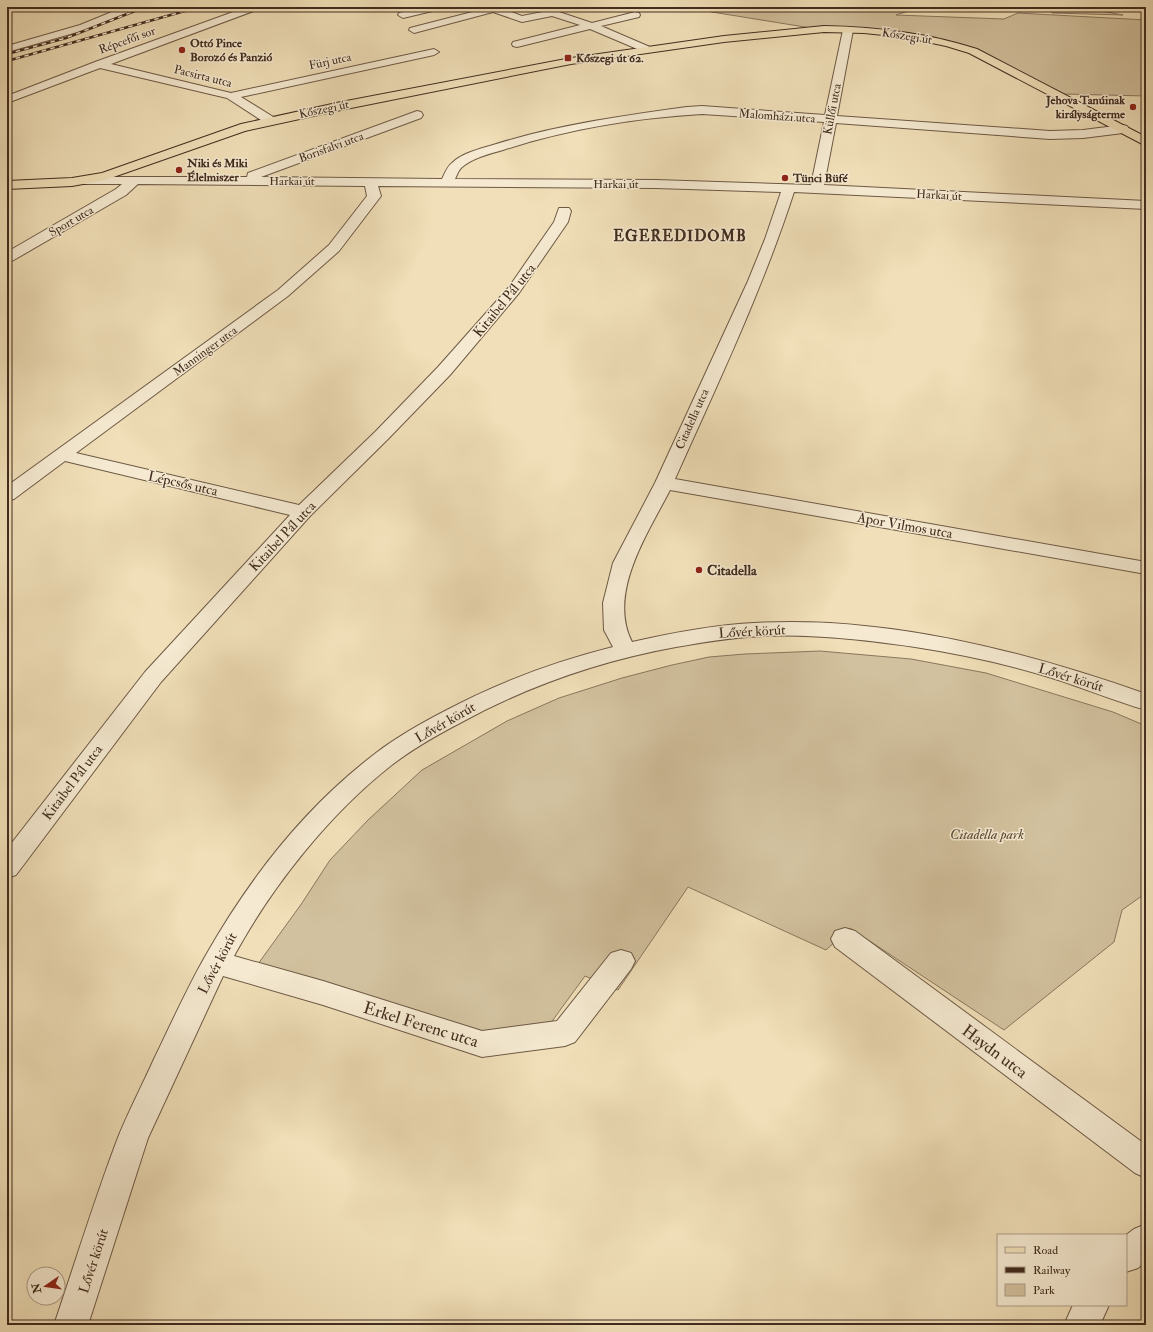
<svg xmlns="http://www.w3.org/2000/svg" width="1153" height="1332" font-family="'IM FELL Double Pica',serif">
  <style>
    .green { fill: #d2c19e; stroke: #8a765e }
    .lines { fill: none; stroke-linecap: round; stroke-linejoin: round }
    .minor-casing { stroke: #6e5945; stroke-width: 2 }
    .major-casing { stroke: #422c1f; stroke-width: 2 }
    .minor { fill: #f5ead1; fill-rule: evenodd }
    .major { fill: #f0dfb8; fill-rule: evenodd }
    .rail-casing { stroke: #422c1f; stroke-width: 2.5 }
    .rail { stroke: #f5ead1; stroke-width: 1.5; stroke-dasharray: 4.5; stroke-linecap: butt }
    .poi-dot { fill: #8f2418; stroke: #f5ead1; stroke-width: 1.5 }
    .labels { text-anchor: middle; stroke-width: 3; stroke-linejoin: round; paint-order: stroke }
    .far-street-label { font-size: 12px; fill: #422c1f; stroke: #f5ead1 }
    .far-poi-label { font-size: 12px; font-weight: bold; fill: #422c1f; stroke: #f5ead1; text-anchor: start }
    .street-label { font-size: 14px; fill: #422c1f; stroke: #f5ead1 }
    .poi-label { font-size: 14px; font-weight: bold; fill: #422c1f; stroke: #f5ead1; text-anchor: start }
    .park-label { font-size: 14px; font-style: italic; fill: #5f4a38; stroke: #f5ead1 }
    .far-district-label { font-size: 15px; font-weight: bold; letter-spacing: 1px; fill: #422c1f; stroke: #f5ead1 }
    .near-street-label { font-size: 17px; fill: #422c1f; stroke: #f5ead1 }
  </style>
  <rect width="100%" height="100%" fill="#f0dfb8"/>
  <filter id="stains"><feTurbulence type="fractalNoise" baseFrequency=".005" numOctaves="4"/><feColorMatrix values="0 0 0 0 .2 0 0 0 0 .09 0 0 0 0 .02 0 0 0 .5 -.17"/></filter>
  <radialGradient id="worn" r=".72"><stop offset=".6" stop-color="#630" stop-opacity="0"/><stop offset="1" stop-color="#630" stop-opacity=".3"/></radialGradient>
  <g class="green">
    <polygon points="681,7 921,7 896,15 1004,19 1018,13 1146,20 1146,96 1064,94 982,52 961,44 931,36 875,29 811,28"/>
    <polygon points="1065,7 1099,7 1101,11 1123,15 1052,13 1051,11 1069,10"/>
    <polygon points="820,651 911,659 986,673 1113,712 1146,726 1146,893 1122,910 1114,942 1004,1030 850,928 826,950 688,887 618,990 585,976 550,1024 477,1042 258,964 302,903 330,860 368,820 422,770 507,721 559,698 622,678 672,665 709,657 745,654"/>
  </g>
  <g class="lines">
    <defs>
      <g id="minor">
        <polygon points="124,7 138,7 136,9 88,29 7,52 7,46 80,25"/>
        <polygon points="247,7 261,7 259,9 111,64 231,93 434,49 439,52 434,55 241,97 275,118 277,121 275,124 267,124 227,98 100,68 7,103 7,96 95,62"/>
        <polygon points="425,7 443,7 441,9 403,18 398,15 399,13"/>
        <polygon points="483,7 498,7 522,16 553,10 592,23 635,12 639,13 640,15 639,17 601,26 650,47 651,49 650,51 642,51 590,29 517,47 513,46 512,44 513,42 580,25 552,16 522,22 493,12 414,33 409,30 410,28 484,9"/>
        <path d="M848,27L853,30L837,116L1050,131L1083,130L1123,125L1127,126L1129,129L1127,132L1123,133L1083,138L1050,139L836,123L824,185L1146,201V209L794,192C762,291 717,385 675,479L1146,562V574L670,490C648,533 607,593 632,642C672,633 713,625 754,623C885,615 1024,651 1146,694V710C1114,701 1084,688 1052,678C1007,664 961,654 915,647C865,640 814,634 764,636C734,637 705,642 676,647C599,661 528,686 460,723C437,735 414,748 393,764C330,813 272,886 234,956L323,981L482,1031L557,1021L611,953L621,950L631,953L635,961L631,969L575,1042L565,1046L482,1057L323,1005L223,976L148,1138L88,1325H54C75,1263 94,1201 117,1140C128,1112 142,1086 154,1059C171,1024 187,988 206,955C249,879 306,806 376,753C397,737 420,724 443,712C497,683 553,662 613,647L604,630L603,603L613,563L655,483L748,281L765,239L781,192L656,188L378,186L381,196L339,251L288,296L76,453L299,505L375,432L438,367L509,287L554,222L559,208H569L571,211L568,222L519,293L450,375L387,440L310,516L161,682L16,875L7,878V849L145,672L290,515L65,461L14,499L7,501V486L278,290L329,245L367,196L365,186L138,184L126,195L12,261L7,262V252L116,189L122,184H85L80,183L78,180L80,177H247L248,173L417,111L421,112L423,115L421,118L261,177L442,179C445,173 447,167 452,163C462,153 480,149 493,145C556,125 622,116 687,107L702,106L825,115L843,30ZM702,114L824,122L811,185L656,180L455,179C457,175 458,171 461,168C472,158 489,154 503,150C567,129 635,118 702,114Z"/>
        <polygon points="845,928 855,931 1146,1145 1146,1178 1135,1173 835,947 831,939 835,931"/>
        <polygon points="1146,1224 1146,1261 1138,1268 1126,1272 1126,1235 1134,1229"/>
        <polygon points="1073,1305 1109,1305 1100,1325 1064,1325"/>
      </g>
      <path id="major" d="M824,26C877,27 927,33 977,49L1146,137V146L969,53L946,46L903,37L864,33L824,32L724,42L571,64L341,110L245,131L105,180L72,186L7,189V181L72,178L102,173L241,124L341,102L571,58L724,36Z"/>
    </defs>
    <use href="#minor" class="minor-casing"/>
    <use href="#major" class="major-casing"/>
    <use href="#minor" class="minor"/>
    <use href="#major" class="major"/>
    <defs>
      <g id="rail">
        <polyline points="7,54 66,38 145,7"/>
        <polyline points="7,61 199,7"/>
      </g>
    </defs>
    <use href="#rail" class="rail-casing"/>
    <use href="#rail" class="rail"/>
  </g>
  <g class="poi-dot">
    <circle cx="182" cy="50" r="4"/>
    <rect x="564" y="54" width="8" height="8" rx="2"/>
    <circle cx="1133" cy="107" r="4"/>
    <circle cx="179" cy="170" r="4"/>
    <circle cx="785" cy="178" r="4"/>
    <circle cx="699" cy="570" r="4"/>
  </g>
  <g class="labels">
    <g class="far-street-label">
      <text transform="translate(907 36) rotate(9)" y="4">Kőszegi út</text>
      <text transform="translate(127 40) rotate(-20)" y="4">Répcefői sor</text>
      <text transform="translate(330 61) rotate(-12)" y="4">Fürj utca</text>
      <text transform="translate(203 76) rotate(14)" y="4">Pacsirta utca</text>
      <text transform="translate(324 109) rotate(-12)" y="4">Kőszegi út</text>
      <text transform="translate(832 109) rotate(-79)" y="4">Küllői utca</text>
      <text transform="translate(777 116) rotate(4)" y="4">Malomházi utca</text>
      <text transform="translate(331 147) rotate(-20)" y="4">Borisfalvi utca</text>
      <text x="292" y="185">Harkai út</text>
      <text x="616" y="188">Harkai út</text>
      <text transform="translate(939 195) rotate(3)" y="4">Harkai út</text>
      <text transform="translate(71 221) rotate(-30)" y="4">Sport utca</text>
      <text transform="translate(205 351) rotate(-36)" y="4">Manninger utca</text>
      <text transform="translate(692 419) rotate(-66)" y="4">Citadella utca</text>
    </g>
    <g class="far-poi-label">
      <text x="190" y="47">Ottó Pince<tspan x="190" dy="14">Borozó és Panzió</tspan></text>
      <text x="576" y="62">Kőszegi út 62.</text>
      <text x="1125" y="104" text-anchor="end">Jehova Tanúinak<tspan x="1125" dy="14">királyságterme</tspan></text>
      <text x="187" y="167">Niki és Miki<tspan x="187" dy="14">Élelmiszer</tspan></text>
      <text x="793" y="182">Tünci Büfé</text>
    </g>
    <g class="street-label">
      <text transform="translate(504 300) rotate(-51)" y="5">Kitaibel Pál utca</text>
      <text transform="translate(183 483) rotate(13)" y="5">Lépcsős utca</text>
      <text transform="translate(905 525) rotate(10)" y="5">Apor Vilmos utca</text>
      <text transform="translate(282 536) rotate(-47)" y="5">Kitaibel Pál utca</text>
      <text transform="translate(752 631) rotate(-3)" y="5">Lővér körút</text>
      <text transform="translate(1071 677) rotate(17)" y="5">Lővér körút</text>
      <text transform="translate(445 722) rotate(-30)" y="5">Lővér körút</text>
      <text transform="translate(72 782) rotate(-53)" y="5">Kitaibel Pál utca</text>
      <text transform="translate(217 963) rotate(-62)" y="5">Lővér körút</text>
      <text transform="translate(93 1261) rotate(-72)" y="5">Lővér körút</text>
    </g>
    <g class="poi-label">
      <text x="707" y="575">Citadella</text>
    </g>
    <g class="park-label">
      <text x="987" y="839">Citadella park</text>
    </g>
    <g class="far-district-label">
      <text x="680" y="241">EGEREDIDOMB</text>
    </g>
    <g class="near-street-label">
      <text transform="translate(421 1024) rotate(17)" y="6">Erkel Ferenc utca</text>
      <text transform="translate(995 1051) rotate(37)" y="6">Haydn utca</text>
    </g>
  </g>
  <rect width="1153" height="1332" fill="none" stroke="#f0dfb8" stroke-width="24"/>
  <rect x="8" y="8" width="1137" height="1316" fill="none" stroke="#422c1f" stroke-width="2"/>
  <rect x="12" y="12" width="1129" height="1308" fill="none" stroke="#422c1f"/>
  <rect x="997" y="1234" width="130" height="72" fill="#f5ead1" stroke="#ad9e8a"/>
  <rect x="1005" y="1247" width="20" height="6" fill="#f0dfb8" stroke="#ad9e8a"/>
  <text x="1033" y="1254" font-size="12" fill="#422c1f">Road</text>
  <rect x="1005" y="1267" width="20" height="6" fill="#422c1f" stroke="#ad9e8a"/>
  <text x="1033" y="1274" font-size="12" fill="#422c1f">Railway</text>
  <rect x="1005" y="1284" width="20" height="12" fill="#d2c19e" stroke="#ad9e8a"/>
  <text x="1033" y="1294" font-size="12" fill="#422c1f">Park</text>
  <g transform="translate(46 1286) rotate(257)"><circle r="19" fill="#f5ead1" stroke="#ad9e8a"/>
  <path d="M0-3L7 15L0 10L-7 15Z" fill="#8f2418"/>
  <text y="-6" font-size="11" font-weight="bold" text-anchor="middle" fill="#422c1f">N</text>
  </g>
  <rect width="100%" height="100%" filter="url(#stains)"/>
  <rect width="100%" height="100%" fill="url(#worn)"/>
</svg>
